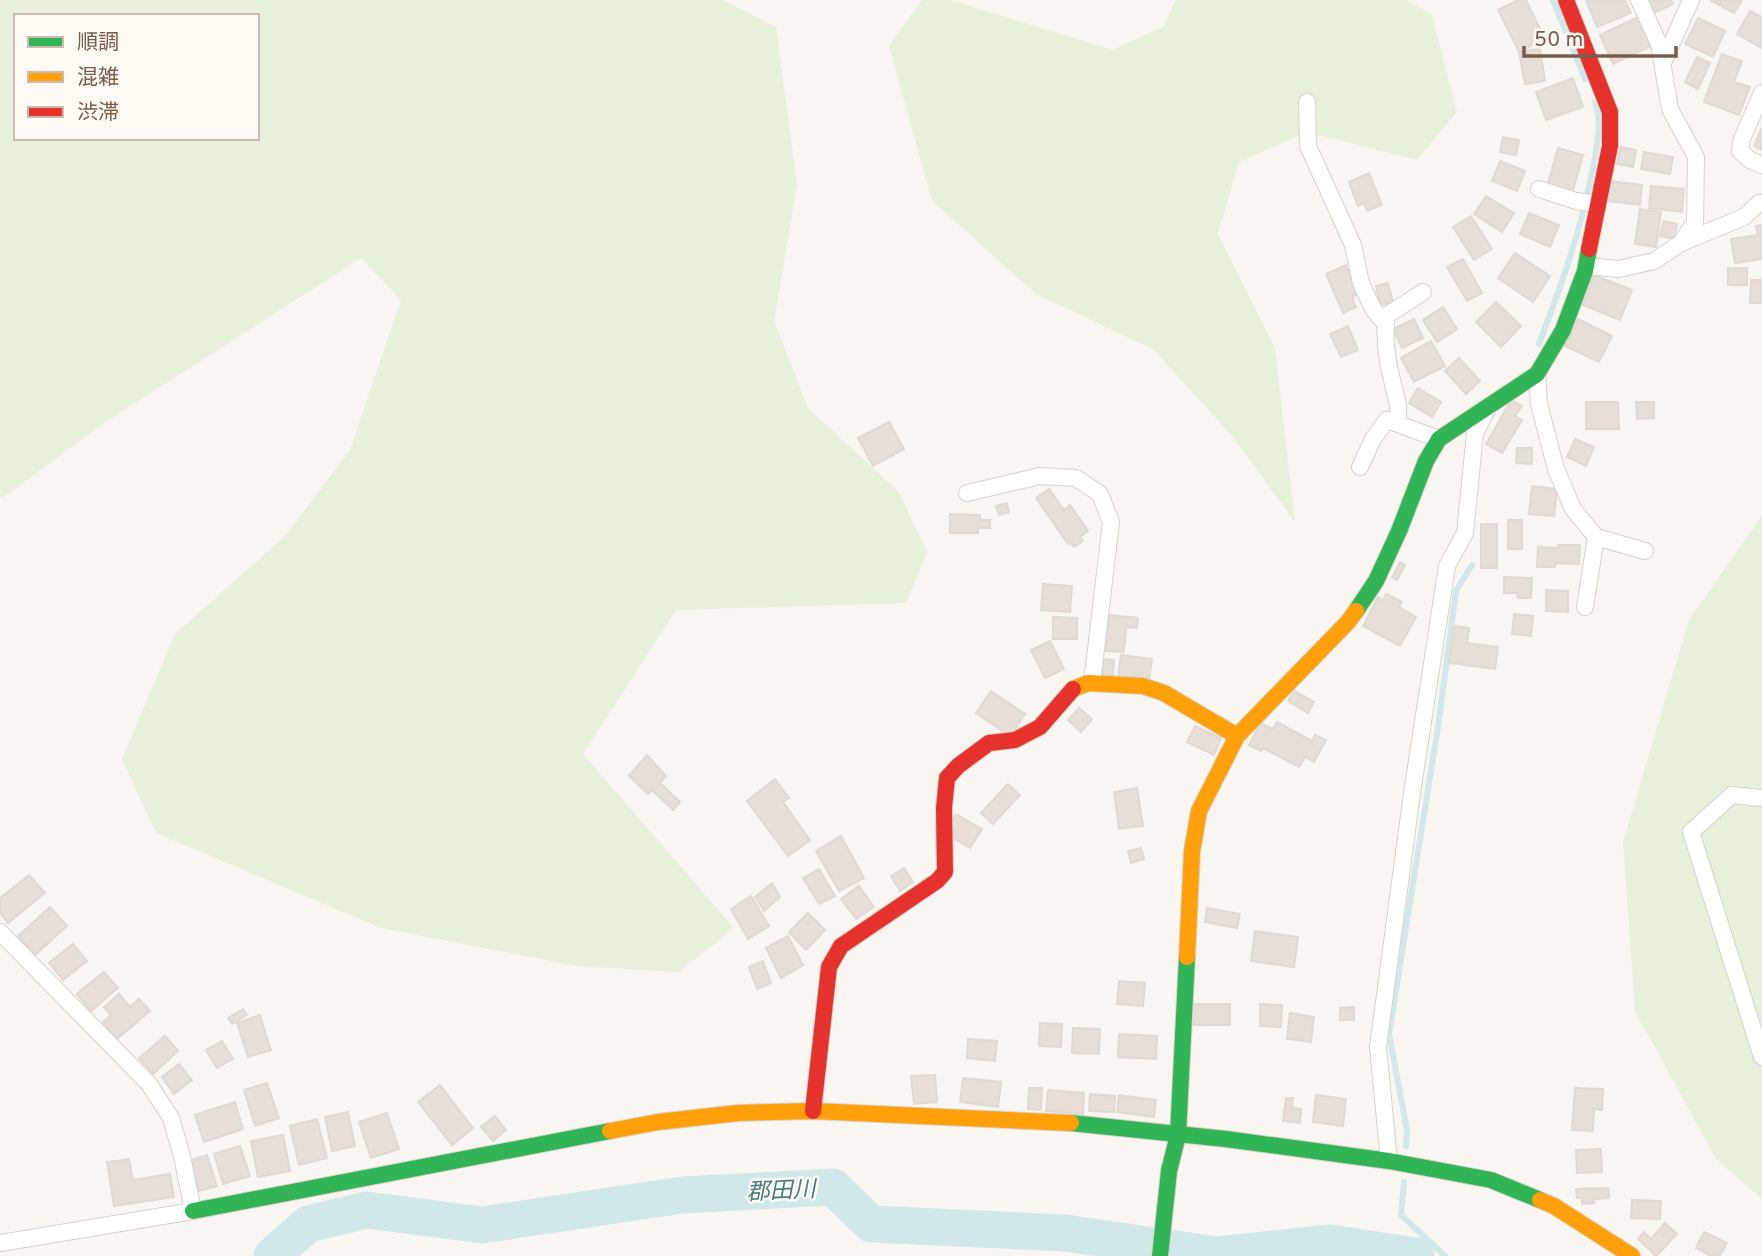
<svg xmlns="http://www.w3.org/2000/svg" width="1762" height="1256" font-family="Overpass,'Noto Sans JP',sans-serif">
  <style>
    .green { fill: #e7f0db; fill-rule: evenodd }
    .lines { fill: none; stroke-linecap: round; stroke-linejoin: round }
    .stream { stroke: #d0e8ea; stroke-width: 6 }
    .river { stroke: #d0e8ea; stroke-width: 37 }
    .building { fill: #e6ded7; stroke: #e2d8d2; stroke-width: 2 }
    .street-casing { stroke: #d7d1cb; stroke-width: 18 }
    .fast-casing { stroke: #d9d2cb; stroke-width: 18 }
    .slow-casing { stroke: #d9d2cb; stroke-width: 18 }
    .jam-casing { stroke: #d9d2cb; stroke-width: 18 }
    .street { stroke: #fefefd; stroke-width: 16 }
    .fast { stroke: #30b455; stroke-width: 16 }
    .slow { stroke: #ff9f0a; stroke-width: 16 }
    .jam { stroke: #e5322d; stroke-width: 16 }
    .labels { text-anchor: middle; stroke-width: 5; stroke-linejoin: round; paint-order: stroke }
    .water-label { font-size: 23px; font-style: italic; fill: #437c86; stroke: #fffaf3 }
  </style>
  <rect width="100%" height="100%" fill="#f9f5f0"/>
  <g class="green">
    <path d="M0,0H722L776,27L797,185L774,321L808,408L899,492L927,552L906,603L676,610L583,754L734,928L679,972L577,966L381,928L156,833L122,759L175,634L287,534L350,450L401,300L361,258L101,425L3,498L0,496ZM16,16H257V138H16Z"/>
    <polygon points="922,0 950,0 1113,50 1164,26 1176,0 1407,0 1432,15 1457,112 1417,160 1307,132 1239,162 1218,234 1275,348 1295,522 1232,436 1153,349 1036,294 932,201 889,46"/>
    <polygon points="1762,516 1762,1199 1716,1159 1635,1011 1623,842 1689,620"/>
  </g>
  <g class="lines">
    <g class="stream">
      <polyline points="1553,0 1585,79"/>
      <path d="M1539,344C1561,286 1580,234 1592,172C1596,150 1603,125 1595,102"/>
      <polyline points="1406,1146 1407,1130 1389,1034 1438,727 1456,591 1472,565"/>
      <polyline points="1404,1182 1401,1215 1445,1256"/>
    </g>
    <polyline class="river" points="272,1256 308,1224 367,1210 482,1225 682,1195 833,1187 871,1224 1065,1233 1217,1255 1330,1243 1416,1256"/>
  </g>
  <g class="building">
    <polygon points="1518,0 1526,0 1545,39 1519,52 1498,10"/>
    <polygon points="1586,0 1625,0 1631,13 1597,27"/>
    <polygon points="1643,0 1671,0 1673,4 1650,15"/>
    <polygon points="1710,0 1742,0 1734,13"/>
    <polygon points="1750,11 1762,17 1762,48 1737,34"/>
    <polygon points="1640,16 1653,45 1613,64 1600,35"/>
    <polygon points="1698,18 1725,31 1713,57 1685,44"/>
    <polygon points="1540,49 1545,81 1525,84 1519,52"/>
    <polygon points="1722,54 1742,61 1734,82 1750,87 1739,115 1704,102"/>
    <polygon points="1697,57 1710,63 1698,89 1685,82"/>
    <polygon points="1573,78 1583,107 1546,120 1536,92"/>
    <polygon points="1762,128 1762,150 1754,146"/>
    <polygon points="1503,137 1519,140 1516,155 1500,152"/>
    <polygon points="1621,147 1636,150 1633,167 1617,164"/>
    <polygon points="1558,148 1583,155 1572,194 1547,187"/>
    <polygon points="1644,152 1673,157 1670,174 1641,169"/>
    <polygon points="1500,161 1525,171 1517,191 1492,181"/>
    <polygon points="1369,173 1382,205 1367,211 1364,203 1358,206 1349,182"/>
    <polygon points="1610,181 1642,185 1640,205 1608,201"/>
    <polygon points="1651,186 1684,189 1682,212 1649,208"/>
    <polygon points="1486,196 1514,213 1502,232 1474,214"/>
    <polygon points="1640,209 1661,212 1656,247 1635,244"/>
    <polygon points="1529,213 1559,225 1550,247 1520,234"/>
    <polygon points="1471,216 1492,249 1474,260 1453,227"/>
    <polygon points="1664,221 1677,224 1674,239 1660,236"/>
    <polygon points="1762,225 1762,259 1735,263 1731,239 1758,235 1756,226"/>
    <polygon points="1515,253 1550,276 1533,302 1498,278"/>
    <polygon points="1463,259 1482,293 1467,301 1447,267"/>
    <polygon points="1346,265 1358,294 1352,297 1356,307 1343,313 1326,274"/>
    <rect x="1728" y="268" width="19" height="17"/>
    <polygon points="1594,275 1632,290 1620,320 1583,305"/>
    <polygon points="1751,280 1762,280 1762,303 1750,303"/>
    <polygon points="1388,283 1393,302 1380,305 1376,286"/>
    <polygon points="1496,302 1521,326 1501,347 1476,322"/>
    <polygon points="1443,307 1457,329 1437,342 1423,320"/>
    <polygon points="1414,319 1423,338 1402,348 1393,329"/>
    <polygon points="1578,319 1612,336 1599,362 1565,346"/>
    <polygon points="1348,326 1358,350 1341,357 1330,334"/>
    <polygon points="1431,341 1445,366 1414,382 1401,358"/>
    <polygon points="1459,358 1480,381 1466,394 1445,371"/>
    <polygon points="1418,388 1441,402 1432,417 1409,403"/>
    <polygon points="1511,400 1522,406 1515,416 1522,420 1502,453 1486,444"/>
    <polygon points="1586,402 1618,402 1619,429 1586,429"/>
    <polygon points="1636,402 1654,402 1654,418 1637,419"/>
    <polygon points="889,422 904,449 873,466 858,438"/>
    <polygon points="1575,439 1594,447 1586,466 1567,457"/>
    <polygon points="1517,448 1532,448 1532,464 1516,463"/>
    <polygon points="1532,486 1557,489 1554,516 1529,514"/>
    <polygon points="1049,489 1064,510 1070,505 1088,531 1080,537 1083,541 1074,547 1070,542 1068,544 1036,498"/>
    <polygon points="1007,503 1009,512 999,515 996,506"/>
    <polygon points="950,514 980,515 980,520 990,520 990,528 978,528 978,533 950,533"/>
    <rect x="1508" y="520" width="14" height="29"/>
    <rect x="1481" y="524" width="16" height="44"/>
    <polygon points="1558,545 1580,545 1579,564 1555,563 1555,567 1537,567 1538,547 1558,548"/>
    <polygon points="1400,562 1405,565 1397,580 1392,578"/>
    <polygon points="1504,577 1532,578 1531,598 1518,598 1517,593 1504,593"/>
    <polygon points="1043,584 1072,586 1070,612 1041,610"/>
    <polygon points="1546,590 1568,591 1568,612 1546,611"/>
    <polygon points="1386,594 1402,602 1399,607 1416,617 1400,646 1363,626 1378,597 1383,600"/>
    <polygon points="1514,614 1533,616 1531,636 1512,634"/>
    <polygon points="1109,615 1138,618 1137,628 1126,627 1124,652 1106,651"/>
    <polygon points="1053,617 1077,618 1077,639 1053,639"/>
    <polygon points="1454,626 1469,628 1467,643 1498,647 1495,669 1449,663"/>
    <polygon points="1050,641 1064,669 1045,678 1031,650"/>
    <polygon points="1121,655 1152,659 1149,681 1118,677"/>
    <polygon points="1103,659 1114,660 1113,676 1102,675"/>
    <polygon points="991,691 1025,714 1010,736 976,713"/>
    <polygon points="1294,691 1314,702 1308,713 1288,701"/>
    <polygon points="1079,708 1092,719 1081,732 1068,720"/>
    <polygon points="1277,722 1312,741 1315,735 1326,740 1314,762 1305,757 1299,767 1263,748 1261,751 1249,745 1260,723 1273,729"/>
    <polygon points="1195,726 1221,738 1214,755 1187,742"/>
    <polygon points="647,755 666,776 660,783 680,802 673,810 652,790 648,794 629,776"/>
    <polygon points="775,779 789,798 783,802 810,840 788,856 747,801"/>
    <polygon points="1008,784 1020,795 993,824 981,813"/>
    <polygon points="1137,788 1143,826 1119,829 1114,792"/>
    <polygon points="956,814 982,829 970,848 945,833"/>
    <polygon points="841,836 864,878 839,891 816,851"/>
    <polygon points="1141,848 1144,859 1131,863 1128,851"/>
    <polygon points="904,868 913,882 900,891 891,876"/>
    <polygon points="819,869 835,896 819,904 803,878"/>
    <polygon points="29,875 45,893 8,923 0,913 0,898"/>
    <polygon points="772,883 780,897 764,911 755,897"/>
    <polygon points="859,886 874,907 856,919 841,899"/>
    <polygon points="751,896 769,926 748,939 731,909"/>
    <polygon points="50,907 67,926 35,955 18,936"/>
    <polygon points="1207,908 1240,914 1237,928 1205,922"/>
    <polygon points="808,913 825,930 806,950 789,932"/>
    <polygon points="1255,931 1298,937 1294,967 1251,961"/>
    <polygon points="788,936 803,965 781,978 766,948"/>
    <polygon points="73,944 87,961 63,980 49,963"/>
    <polygon points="763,961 771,983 757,989 749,967"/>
    <polygon points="104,972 118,988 91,1011 77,994"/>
    <polygon points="1119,981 1145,983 1143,1006 1117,1004"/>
    <polygon points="119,994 130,1007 139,999 150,1011 117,1039 103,1022 111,1015 104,1007"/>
    <polygon points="1195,1004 1230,1004 1230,1025 1194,1025"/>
    <polygon points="1260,1004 1282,1005 1281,1027 1260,1026"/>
    <polygon points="1354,1007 1354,1020 1340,1020 1340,1008"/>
    <polygon points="243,1009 247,1015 232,1024 228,1018"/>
    <polygon points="1290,1013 1314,1017 1311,1042 1287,1039"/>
    <polygon points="260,1015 271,1050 248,1057 237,1023"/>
    <polygon points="1040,1023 1062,1024 1061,1047 1039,1046"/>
    <polygon points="1073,1028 1100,1029 1099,1054 1072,1053"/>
    <polygon points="1119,1034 1157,1036 1156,1059 1118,1057"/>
    <polygon points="165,1036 178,1051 153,1074 139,1058"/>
    <polygon points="968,1039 997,1041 995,1061 967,1058"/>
    <polygon points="222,1041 233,1059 217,1068 206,1050"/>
    <polygon points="179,1064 192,1080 174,1094 162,1077"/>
    <polygon points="935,1075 937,1102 914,1104 911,1076"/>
    <polygon points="963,1078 1001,1082 998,1107 960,1102"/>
    <polygon points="267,1083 279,1118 255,1126 244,1090"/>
    <polygon points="440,1085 473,1128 452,1145 418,1102"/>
    <polygon points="1029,1088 1042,1088 1041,1110 1028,1109"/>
    <polygon points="1575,1088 1603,1089 1602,1110 1594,1109 1593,1131 1572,1130"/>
    <polygon points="1048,1090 1084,1093 1083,1114 1046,1111"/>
    <polygon points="1090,1094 1115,1096 1114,1112 1089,1111"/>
    <polygon points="1119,1095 1156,1100 1154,1117 1117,1112"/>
    <polygon points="1316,1095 1346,1099 1343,1126 1313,1122"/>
    <polygon points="1286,1098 1293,1098 1292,1108 1301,1109 1300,1123 1283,1121"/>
    <polygon points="235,1102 243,1129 204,1142 195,1115"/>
    <polygon points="348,1112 355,1146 332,1151 325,1117"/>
    <polygon points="387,1113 399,1149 371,1158 359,1122"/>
    <polygon points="495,1116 506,1130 493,1141 481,1127"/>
    <polygon points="317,1119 327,1158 299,1165 290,1126"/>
    <polygon points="283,1135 290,1171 258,1177 251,1141"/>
    <polygon points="240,1146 250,1176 223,1184 214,1154"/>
    <polygon points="1601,1149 1602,1172 1577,1173 1576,1150"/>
    <polygon points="207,1155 217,1186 199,1191 189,1161"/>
    <polygon points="129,1159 133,1180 170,1174 174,1197 114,1206 107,1162"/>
    <polygon points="1608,1188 1609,1198 1594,1199 1594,1203 1582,1204 1582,1198 1577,1198 1576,1189"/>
    <polygon points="1632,1200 1661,1201 1660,1219 1631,1218"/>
    <polygon points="1665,1223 1677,1234 1656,1256 1638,1239 1644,1232 1651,1239"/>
    <polygon points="1704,1232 1727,1243 1720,1256 1711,1256 1696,1248"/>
  </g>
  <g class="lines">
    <defs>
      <g id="street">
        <polyline points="1663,63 1691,0"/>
        <polyline points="1762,93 1742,139 1740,151 1750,160 1762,165"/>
        <polyline points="1307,102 1308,146 1353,245 1361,283 1373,309 1386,325"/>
        <polyline points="1539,189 1576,201 1597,204"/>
        <polyline points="1681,243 1744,217 1759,203 1762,203"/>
        <polyline points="1586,266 1619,269 1654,261 1681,243 1695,222 1696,157 1670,109 1659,44 1639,0"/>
        <polyline points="1537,374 1539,404 1556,469 1573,509 1596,537 1645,551"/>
        <path d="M1397,423C1400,403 1397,403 1393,384C1387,362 1384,338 1386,316L1423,292"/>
        <polyline points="1360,467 1373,439 1387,420 1439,439"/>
        <polyline points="967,493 1040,476 1076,478 1100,494 1111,522 1092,683"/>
        <polyline points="1585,607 1596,537"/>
        <polyline points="1762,798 1732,795 1691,832 1762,1057"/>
        <polyline points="0,932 149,1084 171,1118 182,1156 193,1211 0,1243"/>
        <polyline points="1389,1161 1378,1047 1412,793 1447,566 1465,533 1475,433 1488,408"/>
      </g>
      <g id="fast">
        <polyline points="1356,611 1376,581 1399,531 1426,461 1439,439 1537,374 1563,330 1585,271 1589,249"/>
        <polyline points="1071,1123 1226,1139 1389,1161 1491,1180 1540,1200"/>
        <polyline points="193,1211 610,1131"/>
        <polyline points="1160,1256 1169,1171 1178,1135 1187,957"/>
      </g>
      <g id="slow">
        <polyline points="1073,689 1088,683 1143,686 1164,693 1237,736"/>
        <polyline points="1187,957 1192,851 1199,811 1237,736 1348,622 1356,611"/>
        <polyline points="610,1131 658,1122 738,1113 813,1111 1071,1123"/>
        <polyline points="1540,1200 1554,1206 1632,1256"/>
      </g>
      <g id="jam">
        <polyline points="1566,0 1610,112 1610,146 1589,249"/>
        <polyline points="813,1111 829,967 841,946 937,881 945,872 944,808 947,778 958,766 989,743 1015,740 1040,727 1073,689"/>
      </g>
    </defs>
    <use href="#street" class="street-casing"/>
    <use href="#fast" class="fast-casing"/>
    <use href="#slow" class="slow-casing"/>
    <use href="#jam" class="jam-casing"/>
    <use href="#street" class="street"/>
    <use href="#fast" class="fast"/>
    <use href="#slow" class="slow"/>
    <use href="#jam" class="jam"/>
  </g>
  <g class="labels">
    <g class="water-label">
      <text transform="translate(781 1190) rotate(-3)" y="8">郡田川</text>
    </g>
  </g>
  <rect x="14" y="14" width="245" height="126" fill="#fffaf3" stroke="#cabbb1" stroke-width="2"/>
  <rect x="28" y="37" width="35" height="10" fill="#30b455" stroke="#cabbb1" stroke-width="2"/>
  <text x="77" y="49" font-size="21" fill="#7a5c4d">順調</text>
  <rect x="28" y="72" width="35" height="10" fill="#ff9f0a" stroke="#cabbb1" stroke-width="2"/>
  <text x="77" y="84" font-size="21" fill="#7a5c4d">混雑</text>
  <rect x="28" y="107" width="35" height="10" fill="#e5322d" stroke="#cabbb1" stroke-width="2"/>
  <text x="77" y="119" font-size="21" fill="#7a5c4d">渋滞</text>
  <path d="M1524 46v10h152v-10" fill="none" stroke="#7a5c4d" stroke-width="3.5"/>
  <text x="1534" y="46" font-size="21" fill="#7a5c4d" stroke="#fffaf3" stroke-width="5" paint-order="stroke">50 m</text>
</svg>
